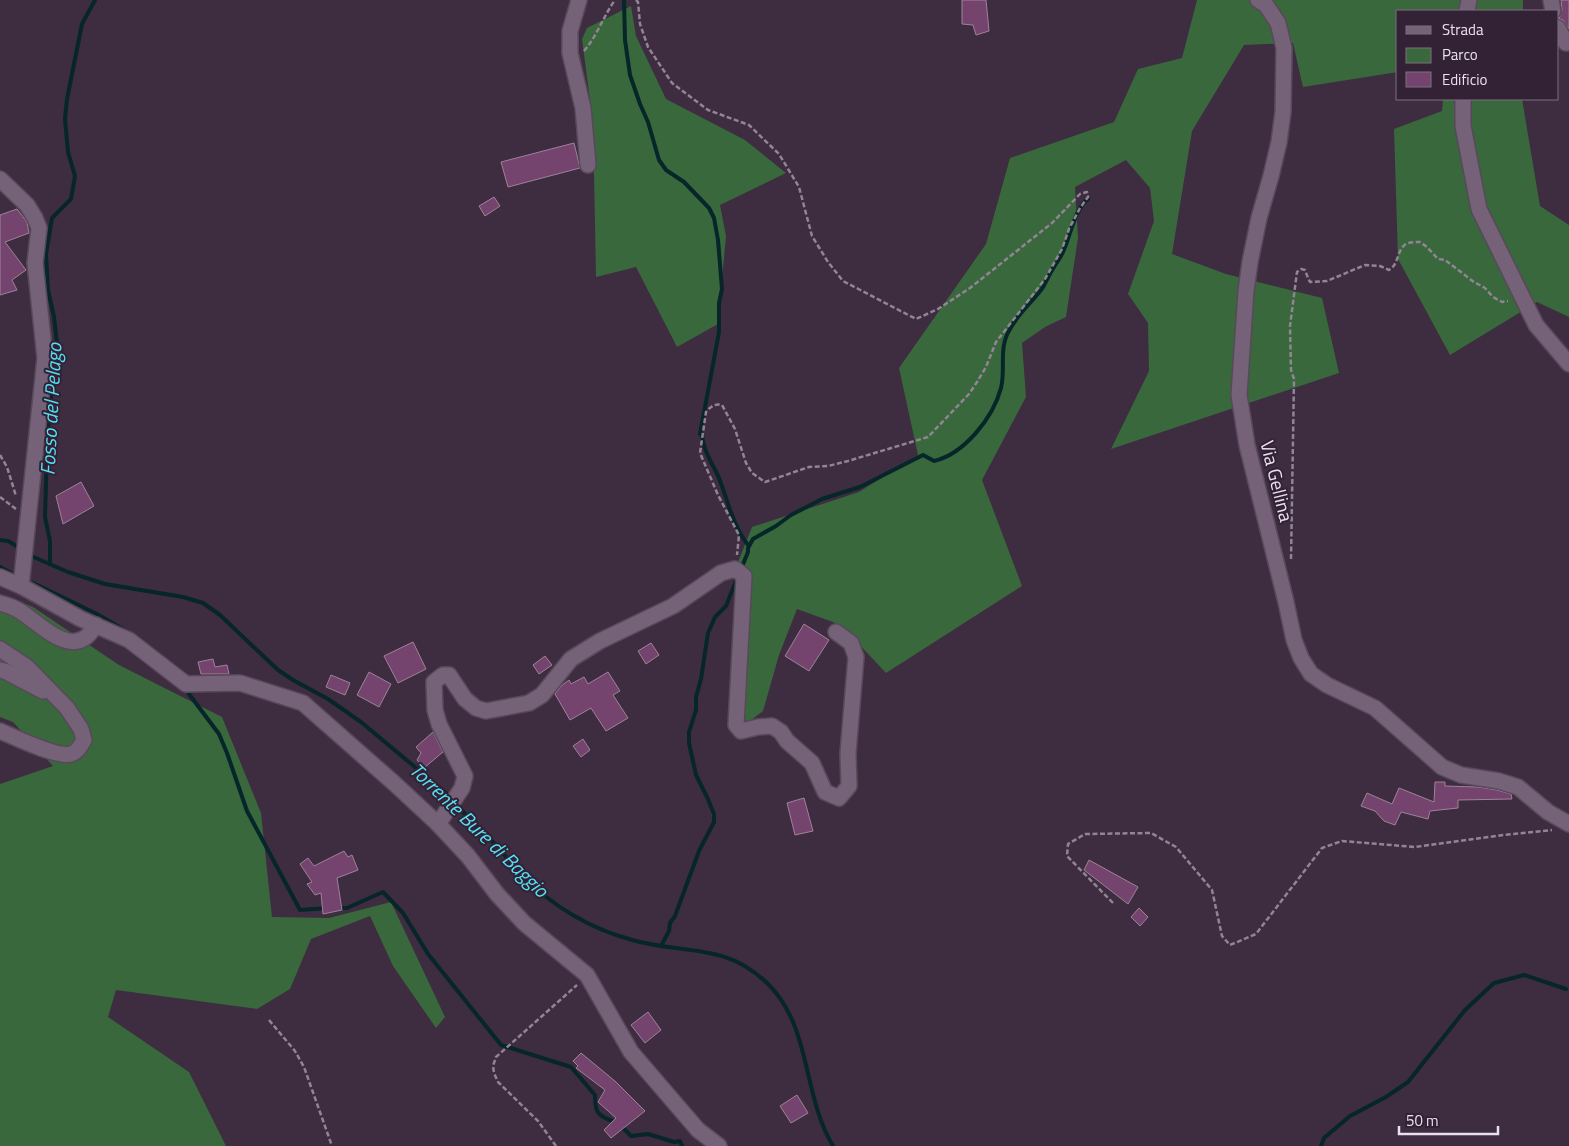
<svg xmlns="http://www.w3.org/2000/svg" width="1569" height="1146" font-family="'Titillium Web',sans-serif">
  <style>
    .green { fill: #39683c }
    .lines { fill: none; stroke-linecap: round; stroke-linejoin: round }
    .stream { stroke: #06262a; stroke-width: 4 }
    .building { fill: #75446e; stroke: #9d8398 }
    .minor-casing { stroke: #58495a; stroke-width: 18 }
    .path { stroke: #928495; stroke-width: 2.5; stroke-dasharray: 5 2.5; stroke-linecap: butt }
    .minor { stroke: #756178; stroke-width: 15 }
    .labels { text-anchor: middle; stroke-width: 4; stroke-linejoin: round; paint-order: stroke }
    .street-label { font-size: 19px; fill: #ebe0ed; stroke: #332236 }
    .water-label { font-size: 20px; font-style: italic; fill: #54e1f3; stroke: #332236 }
  </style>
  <rect width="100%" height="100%" fill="#3e2c41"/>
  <g class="green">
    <polygon points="1197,0 1523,0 1523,11 1398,11 1398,72 1303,87 1293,43 1244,45 1192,131 1172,254 1226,274 1322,298 1339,373 1111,449 1149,371 1148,323 1128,294 1154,221 1150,188 1126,160 1075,187 1078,238 1066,317 1045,327 1022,343 1026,397 982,480 1022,586 886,673 841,625 797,609 779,655 763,711 746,724 735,711 732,646 738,562 752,527 859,492 918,455 899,368 986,244 1010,158 1114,122 1138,69 1182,58"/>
    <polygon points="631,6 636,36 666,99 745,140 786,173 720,205 726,236 718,324 677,347 636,267 596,277 593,123 582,39 587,28"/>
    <polygon points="1443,99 1522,99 1540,206 1569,225 1569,317 1537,302 1450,355 1398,259 1394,129 1442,111"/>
    <polygon points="0,594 33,607 119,665 222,717 261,813 272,917 329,918 391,902 445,1017 436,1028 393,966 370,916 311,939 290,989 257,1009 116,990 108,1017 189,1072 226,1146 0,1146 0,784 53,766 13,722 0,717"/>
  </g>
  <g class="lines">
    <g class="stream">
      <path d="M624,0L625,40L630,75L640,104L648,122L659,160L666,170L684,182L709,208L714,218L718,240L722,289L719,303V332L700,434L702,435C703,451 713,464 719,478C728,501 733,527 749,546"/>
      <polyline points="0,540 8,541 20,548"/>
      <polyline points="29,555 68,572 105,584 183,597 203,603 220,615 278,670 293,680 328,699 361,722 452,798"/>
      <polyline points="50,564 50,541 45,517 47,449 53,366 57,344 54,317 48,290 46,254 52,218 71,199 75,176 68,152 65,119 67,99 82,24 95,0"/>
      <polyline points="0,567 11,573"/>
      <path d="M741,569L748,552V548L753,539L776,526L791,515L822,499L860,487L923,455L934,461C964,454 993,418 1001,388C1006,368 998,348 1010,329C1018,314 1031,303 1041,290C1046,283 1049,274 1054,267C1057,262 1060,258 1062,254C1070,239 1074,209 1088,199"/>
      <polyline points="33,583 97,614 131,634"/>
      <polyline points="189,694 219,734 227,753 247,811 300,910 328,908"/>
      <path d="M456,803C467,819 481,830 495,844C504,853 511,864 520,873C551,906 592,930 636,941C686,954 725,943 767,983C812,1026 802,1095 833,1146"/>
      <path d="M337,908H347L383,892L403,913L428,954L501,1045L571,1067L595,1095C595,1120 602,1114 619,1125C624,1128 628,1133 631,1136L648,1134L674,1142L680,1141L682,1146"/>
      <polyline points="661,946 669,931 670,923 675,916 699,851 714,822 714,814 707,797 696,775 689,743 689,732 696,710 696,697 701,679 708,633 715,617 726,606 738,576"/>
      <polyline points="1321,1146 1324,1138 1350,1116 1386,1097 1408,1082 1465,1010 1494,983 1524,975 1566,989"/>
    </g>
  </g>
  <g class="building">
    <polygon points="962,0 986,0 989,31 976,35 973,25 962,24"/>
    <polygon points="1561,0 1569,0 1569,29 1563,20 1559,19 1562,10"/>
    <polygon points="574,143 580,168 508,187 501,162"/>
    <polygon points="494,197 500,206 485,216 479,206"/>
    <polygon points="17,209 27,222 29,233 5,242 26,270 12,280 17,290 0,295 0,215"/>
    <polygon points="81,482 94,506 63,524 56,496"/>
    <polygon points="804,624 829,640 809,671 785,656"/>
    <polygon points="413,642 426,669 398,683 384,656"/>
    <polygon points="651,643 659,655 646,664 638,651"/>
    <polygon points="545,656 552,665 539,674 533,665"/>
    <polygon points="213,659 215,667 227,665 229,674 201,674 198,662"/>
    <polygon points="369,672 391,684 379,707 357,695"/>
    <polygon points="608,672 620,691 613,695 628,718 606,731 591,708 570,720 555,694 561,686 569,680 571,684 584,677 588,684"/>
    <polygon points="331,675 350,683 345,695 326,687"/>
    <polygon points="433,732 443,752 424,768 417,760 421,753 416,747"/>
    <polygon points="583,739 590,750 581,757 573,746"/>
    <polygon points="1435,782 1445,782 1445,786 1478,787 1497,790 1511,794 1512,799 1458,800 1458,808 1430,811 1428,819 1401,812 1395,825 1384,821 1375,811 1361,806 1367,793 1392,804 1399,788 1434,802"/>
    <polygon points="804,798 813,831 795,835 787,803"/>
    <polygon points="344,851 348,857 352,855 358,870 337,878 342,910 323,914 321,893 315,895 307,884 312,882 300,864 308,858 314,866"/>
    <polygon points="1089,860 1138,887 1128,904 1084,870"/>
    <polygon points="1139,908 1148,917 1140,926 1131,917"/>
    <polygon points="648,1012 661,1030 645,1043 631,1025"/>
    <polygon points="581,1053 616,1082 645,1111 611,1138 604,1130 616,1118 598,1102 605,1090 576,1068 578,1066 573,1061"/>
    <polygon points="797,1095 808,1113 791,1123 780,1106"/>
  </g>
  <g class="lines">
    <defs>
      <g id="minor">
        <polyline points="579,0 570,31 570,53 583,108 588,165"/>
        <polyline points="1258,0 1266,5 1278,23 1284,48 1283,112 1279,142 1271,176 1259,218 1250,262 1246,291 1239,395 1247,445 1286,602 1294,640 1301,658 1311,674 1327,685 1375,708 1442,767 1461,775 1499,781 1518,787 1548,812 1569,824"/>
        <polyline points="1551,0 1553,11"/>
        <polyline points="1467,11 1469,0"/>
        <polyline points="1558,28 1566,43"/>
        <polyline points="1463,99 1463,126 1479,209 1536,325 1569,364"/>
        <polyline points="0,179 27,205 35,218 39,228 35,263 45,358 21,586"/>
        <polyline points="0,577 21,586 81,619 129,640 186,684 240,683 303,703 395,784 438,824 468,856 497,894 524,923 587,975 631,1052 698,1130 719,1146"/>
        <path d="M0,603C6,605 13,607 18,610C35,619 65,654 86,637C90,634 93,629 96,625"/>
        <path d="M0,649L27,667L67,708L81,729L84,740C80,746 78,752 71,754C58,758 14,737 0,731"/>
        <polyline points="0,670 5,671 43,691"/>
        <polyline points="438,824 462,788 465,776 439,724 435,710 434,682 443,675 449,675 465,699 476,708 486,711 529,703 542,695 571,659 600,641 673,606 721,573 735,569 744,576 736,725 741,731 758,727 772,726 781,732 787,741 812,763 825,792 839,798 849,786 848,753 856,657 851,643 836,632"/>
      </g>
    </defs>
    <use href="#minor" class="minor-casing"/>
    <g class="path">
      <path d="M636,0L638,2L640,24L648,47L672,83L708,110L749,125L779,154L799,187L812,236L828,262L843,281L916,319L938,309L970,288L1052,223L1080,194L1087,192L1088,197L1080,208L1069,229L1062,249L1045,279L996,342L986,367L977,382L969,394L928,437L848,461L828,466L809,467L765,482L752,473L746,463L735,429L722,405C715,403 710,407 706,412L700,453L718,495L739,535L737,555"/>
      <path d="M584,51C597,36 603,17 615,0"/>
      <polyline points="0,455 7,467 16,496"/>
      <polyline points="0,497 16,509"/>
      <path d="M1291,559L1294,379L1291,370L1290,326L1297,272L1301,269L1305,270L1308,278L1310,282L1327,281L1365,265L1380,266L1389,270C1400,264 1396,248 1408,243C1412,242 1416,242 1420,242L1427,247L1438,259L1445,260L1474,282L1485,288L1493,297L1502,302L1508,301"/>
      <polyline points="1113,903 1067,856 1068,844 1085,834 1151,833 1176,847 1212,890 1222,936 1230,945 1256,934 1322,848 1342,841 1415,847 1503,835 1552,830"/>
      <polyline points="269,1020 295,1051 304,1067 332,1146"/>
      <polyline points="556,1146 538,1121 498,1082 494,1073 493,1066 496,1057 577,985"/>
    </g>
    <use href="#minor" class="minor"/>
  </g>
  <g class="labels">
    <g class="street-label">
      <text transform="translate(1277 481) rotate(76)" y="7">Via Gellina</text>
    </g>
    <g class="water-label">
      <text transform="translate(51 409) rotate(-87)" y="7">Fosso del Pelago</text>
      <text transform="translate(479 830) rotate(44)" y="7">Torrente Bure di Baggio</text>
    </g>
  </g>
  <rect x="1396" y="10" width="162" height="90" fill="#332236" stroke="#7d6e7f"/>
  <rect x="1406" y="26" width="25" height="8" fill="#756178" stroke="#7d6e7f"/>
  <text x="1442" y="35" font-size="15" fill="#ebe0ed">Strada</text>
  <rect x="1406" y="48" width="25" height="15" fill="#39683c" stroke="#7d6e7f"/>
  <text x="1442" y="60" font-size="15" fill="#ebe0ed">Parco</text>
  <rect x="1406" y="72" width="25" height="15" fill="#75446e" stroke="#7d6e7f"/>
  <text x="1442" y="85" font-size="15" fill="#ebe0ed">Edificio</text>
  <path d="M1399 1126v8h99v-8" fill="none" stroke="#ebe0ed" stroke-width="2.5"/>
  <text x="1406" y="1126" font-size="15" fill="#ebe0ed" stroke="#332236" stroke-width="4" paint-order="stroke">50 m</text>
</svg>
